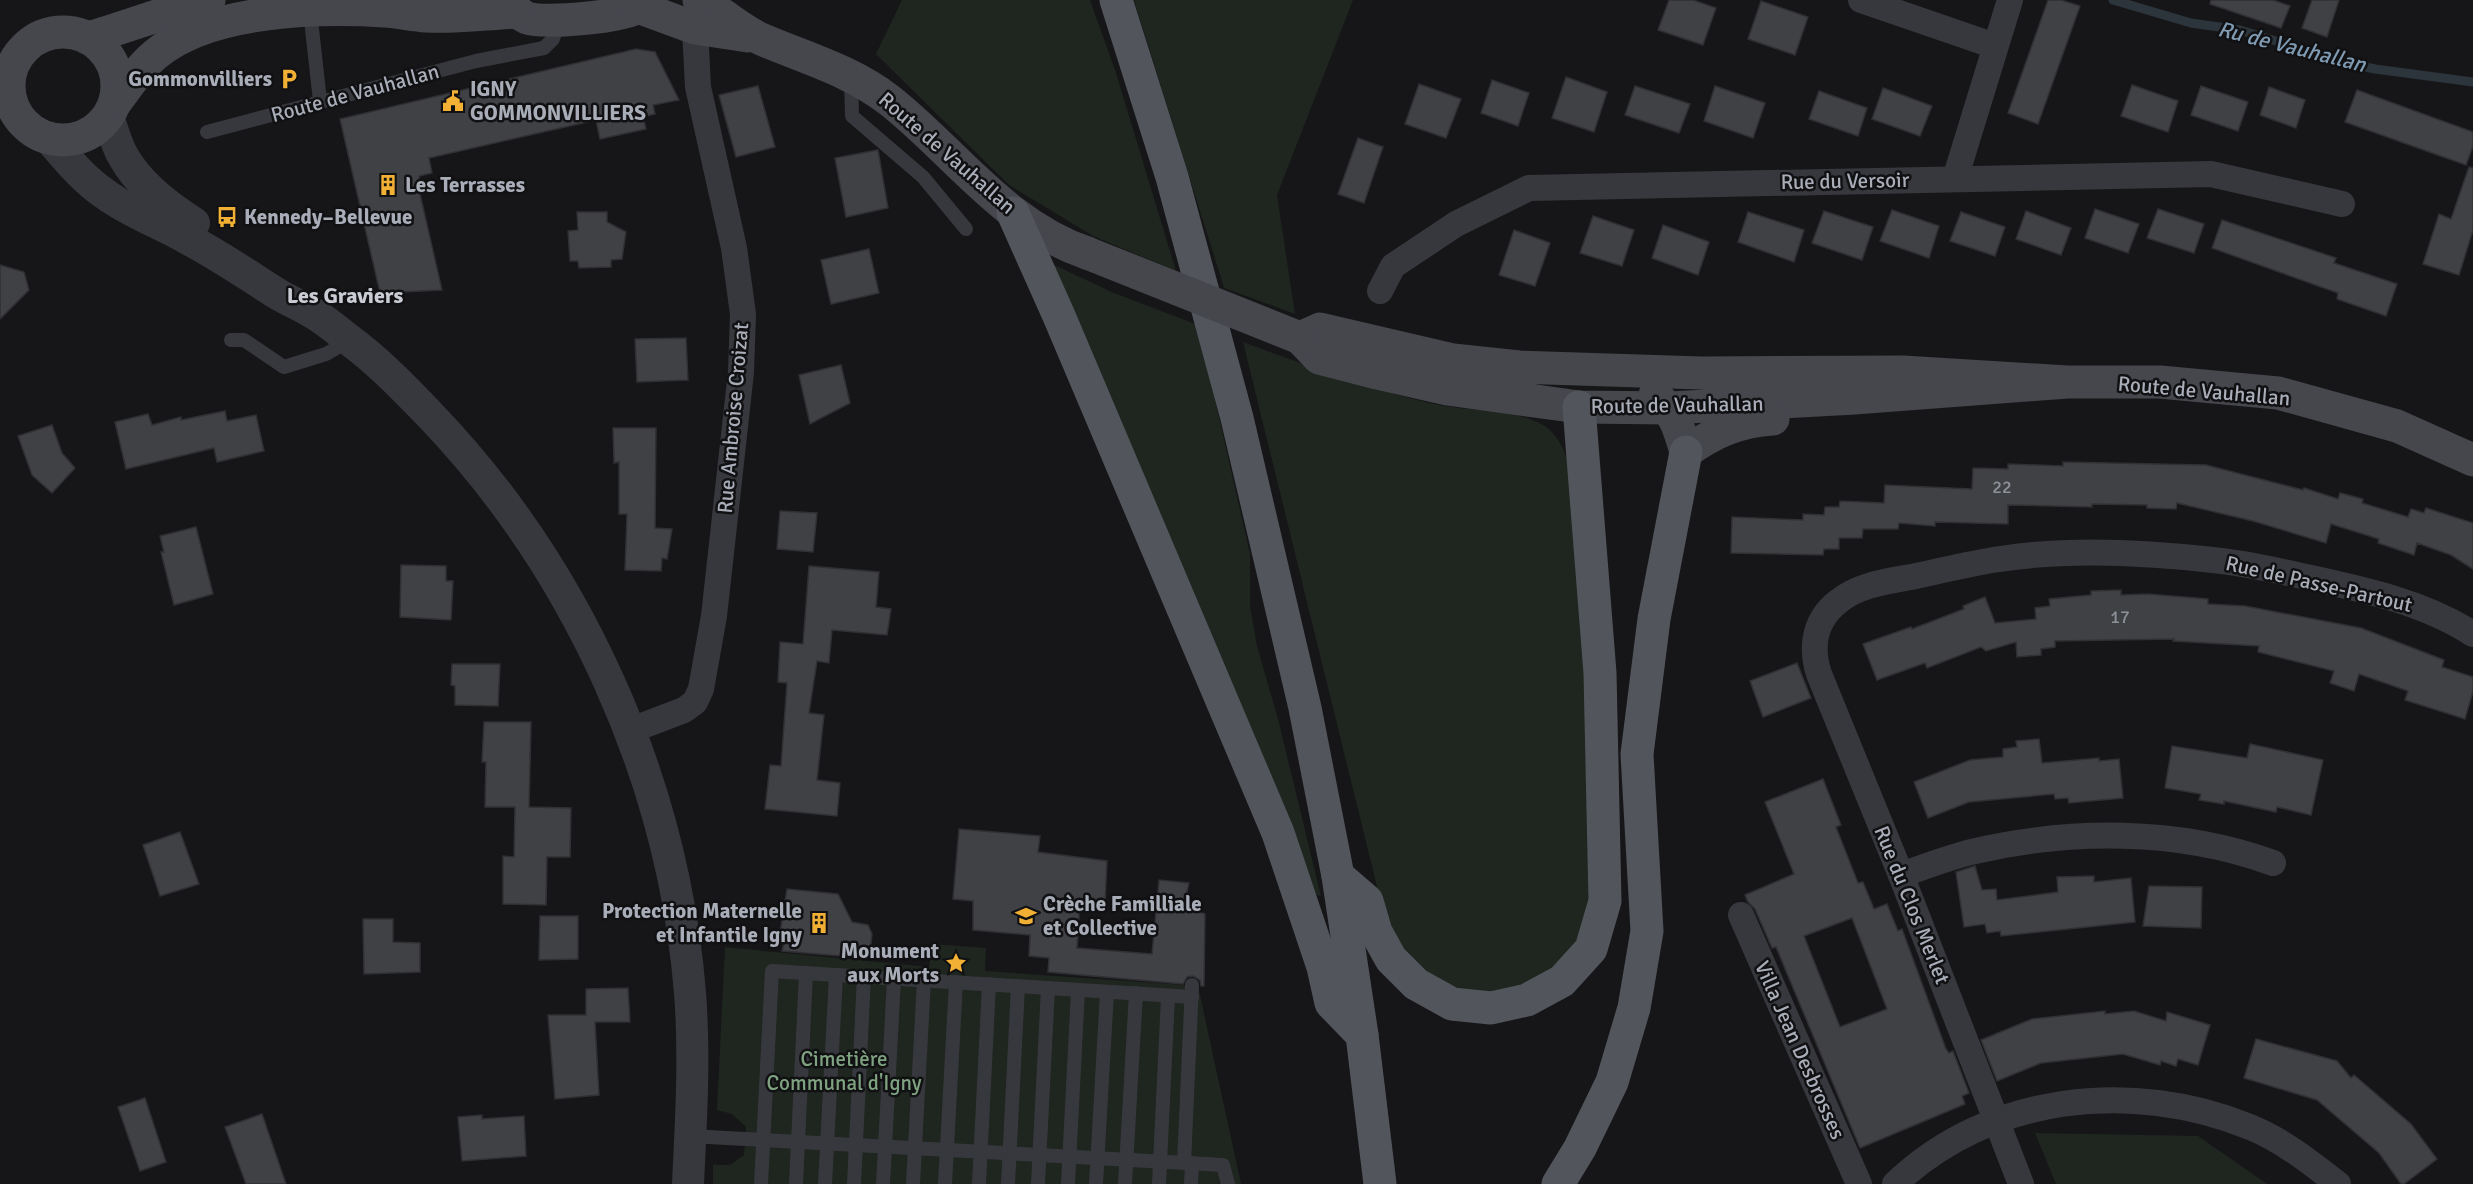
<svg xmlns="http://www.w3.org/2000/svg" width="2473" height="1184" font-family="Signika,sans-serif">
  <style>
    .green { fill: #1e261f }
    .lines { fill: none; stroke-linecap: round; stroke-linejoin: round }
    .stream { stroke: #2c353c; stroke-width: 9 }
    .building { fill: #404145; stroke: #303034; stroke-width: 1.5; fill-rule: evenodd }
    .service { stroke: #37383d; stroke-width: 14 }
    .minor { stroke: #37383d; stroke-width: 26 }
    .tertiary { stroke: #37383d; stroke-width: 32 }
    .secondary { stroke: #45474d; stroke-width: 33 }
    .primary { stroke: #53555c; stroke-width: 33 }
    .secondary-bridge { stroke: #45474d; stroke-width: 33 }
    .labels { text-anchor: middle; stroke-width: 5; stroke-linejoin: round; paint-order: stroke }
    .number-label { font-size: 18px; fill: #8e929b }
    .poi-label { font-size: 21px; font-weight: bold; fill: #a8adb8; stroke: #111113; text-anchor: start }
    .street-label { font-size: 21px; fill: #a8adb8; stroke: #111113 }
    .park-label { font-size: 21px; fill: #7fa381; stroke: #111113 }
    .water-label { font-size: 22px; font-style: italic; fill: #7f9bb3; stroke: #111113 }
    .neighbourhood-label { font-size: 22px; font-weight: bold; fill: #c9ccd4; stroke: #111113 }
  </style>
  <rect width="100%" height="100%" fill="#161618"/>
  <g class="green">
    <polygon points="902,0 1090,0 1116,73 1176,271 1093,236 1009,185 876,54"/>
    <polygon points="1134,0 1353,0 1277,195 1295,314 1224,288"/>
    <polygon points="1050,263 1114,293 1198,325 1250,554 1250,606 1257,646 1278,719 1321,896 1313,894"/>
    <path d="M1243,342C1309,366 1375,392 1444,406C1473,411 1518,410 1543,425C1559,434 1566,455 1572,471L1597,874L1571,958L1522,987L1490,994L1456,990L1431,977L1393,937L1382,907Z"/>
    <polygon points="932,944 986,948 985,971 1198,986 1241,1184 713,1184 713,1165 730,1165 744,1155 746,1127 732,1114 717,1110 725,947 929,967"/>
    <polygon points="2035,1133 2198,1136 2267,1184 2056,1184"/>
  </g>
  <g class="lines">
    <polyline class="stream" points="2113,0 2191,23 2240,30 2348,63 2375,69 2473,82"/>
  </g>
  <g class="building">
    <polygon points="1669,0 1693,0 1716,8 1703,45 1658,30"/>
    <polygon points="2048,0 2061,0 2080,6 2038,124 2008,113"/>
    <polygon points="2211,0 2273,0 2290,6 2281,28 2210,4"/>
    <polygon points="2312,0 2339,0 2327,37 2302,28"/>
    <polygon points="1761,1 1808,17 1795,55 1748,39"/>
    <polygon points="636,49 655,52 679,100 653,105 655,114 643,117 646,129 600,139 596,120 429,158 432,173 419,176 422,193 420,194 442,290 380,293 340,119"/>
    <polygon points="1566,77 1607,92 1594,132 1552,118"/>
    <polygon points="1492,80 1529,93 1518,126 1481,113"/>
    <polygon points="1419,84 1461,99 1446,138 1405,124"/>
    <polygon points="2132,85 2178,101 2168,132 2121,116"/>
    <polygon points="758,86 775,147 736,157 719,95"/>
    <polygon points="1635,86 1690,104 1679,133 1625,115"/>
    <polygon points="1715,86 1765,103 1753,138 1704,121"/>
    <polygon points="2201,86 2248,102 2238,131 2191,115"/>
    <polygon points="2269,87 2305,100 2296,128 2260,115"/>
    <polygon points="1883,88 1932,106 1920,136 1872,119"/>
    <polygon points="2357,90 2473,132 2473,146 2466,165 2345,122"/>
    <polygon points="1819,91 1867,108 1858,136 1809,119"/>
    <polygon points="1358,138 1383,147 1364,203 1338,194"/>
    <polygon points="878,150 888,208 846,217 835,158"/>
    <polygon points="2469,167 2473,168 2473,230 2459,275 2423,264 2439,214 2451,219"/>
    <polygon points="2095,209 2139,224 2128,253 2085,238"/>
    <polygon points="2158,209 2204,224 2194,253 2147,238"/>
    <polygon points="1892,210 1939,226 1929,258 1880,241"/>
    <polygon points="1824,211 1873,227 1862,260 1812,243"/>
    <polygon points="2026,211 2071,228 2061,255 2016,239"/>
    <polygon points="577,212 607,212 607,222 626,232 622,259 611,260 611,267 579,268 578,261 570,261 568,231 578,230"/>
    <polygon points="1748,212 1804,230 1794,262 1738,242"/>
    <polygon points="1961,212 2005,227 1995,256 1950,241"/>
    <polygon points="1593,216 1634,230 1622,266 1580,253"/>
    <polygon points="2222,220 2336,258 2334,263 2397,284 2386,316 2337,299 2338,293 2212,248"/>
    <polygon points="1663,225 1709,242 1698,275 1652,258"/>
    <polygon points="1514,230 1550,243 1535,286 1499,275"/>
    <polygon points="869,249 879,293 831,304 821,260"/>
    <polygon points="0,265 24,272 29,290 0,319"/>
    <polygon points="686,338 688,380 637,382 635,339"/>
    <polygon points="841,365 850,403 810,424 799,375"/>
    <polygon points="225,411 227,421 256,415 264,451 217,462 214,448 126,469 115,422 148,414 152,425 181,417 181,420"/>
    <polygon points="52,425 62,453 75,468 52,493 32,475 18,436"/>
    <polygon points="613,428 656,428 655,528 672,529 667,559 662,558 661,571 625,570 627,514 619,514 619,462 614,463"/>
    <polygon points="2063,462 2206,465 2303,490 2304,488 2338,499 2340,493 2363,499 2362,503 2408,517 2411,509 2424,513 2426,508 2473,523 2473,569 2451,555 2417,543 2414,555 2378,543 2379,539 2331,524 2326,543 2253,521 2177,503 2176,509 2147,508 2147,505 2092,504 2092,507 2008,505 2008,524 1935,522 1935,526 1899,523 1898,529 1863,529 1862,538 1839,538 1839,549 1824,549 1823,555 1731,553 1732,517 1803,520 1803,514 1824,515 1825,507 1839,507 1840,501 1884,503 1885,485 1972,489 1973,468 2008,469 2008,464 2063,466"/>
    <polygon points="780,511 817,513 813,552 777,549"/>
    <polygon points="196,527 213,594 174,605 161,552 164,552 160,536"/>
    <polygon points="401,565 446,566 446,581 453,581 451,620 400,617"/>
    <polygon points="809,566 879,572 876,607 891,609 887,635 832,630 829,663 817,661 809,713 824,715 817,780 840,783 837,816 765,809 770,765 781,766 787,683 778,682 780,642 803,644"/>
    <polygon points="2121,590 2121,595 2148,594 2208,599 2208,604 2245,606 2361,628 2444,660 2442,667 2473,677 2473,691 2465,719 2405,700 2408,691 2359,674 2354,691 2330,683 2334,671 2258,652 2259,646 2173,641 2174,639 2055,641 2055,647 2041,649 2041,655 2017,657 2016,642 1986,651 1981,647 1927,668 1925,663 1877,680 1863,644 1911,627 1912,629 1964,609 1963,606 1985,597 1995,623 2036,619 2035,608 2050,606 2049,599 2091,595 2091,591"/>
    <polygon points="1797,663 1811,698 1763,717 1750,681"/>
    <polygon points="452,664 500,664 498,706 455,705 455,686 451,685"/>
    <polygon points="484,722 531,722 529,807 571,808 570,857 547,857 546,905 503,904 503,856 514,857 515,807 485,807 486,762 482,762"/>
    <polygon points="2039,739 2042,763 2099,758 2099,761 2119,759 2123,798 2069,803 2068,798 2055,799 2054,794 1969,802 1928,818 1914,782 1970,760 2003,757 2003,749 2017,747 2016,741"/>
    <polygon points="2250,744 2323,760 2311,815 2277,807 2276,812 2224,801 2224,804 2199,800 2201,794 2165,788 2172,746 2247,758"/>
    <path d="M1823,779L1841,825L1836,827L1858,883L1863,882L1874,909L1887,904L1898,931L1902,929L1946,1049L1949,1053L1953,1051L1969,1093L1962,1096L1965,1104L1860,1148L1776,947L1772,948L1755,909L1748,902L1745,895L1794,874L1765,802ZM1852,918L1887,1009L1840,1027L1804,936Z"/>
    <polygon points="959,829 1040,836 1038,852 1107,861 1105,903 1080,901 1077,948 1152,954 1159,880 1189,883 1186,896 1200,905 1199,912 1205,914 1204,986 1201,986 1200,980 1193,976 1187,977 1183,984 1048,972 1049,958 1029,956 1030,935 973,930 973,901 953,899"/>
    <polygon points="180,832 199,884 160,896 143,845"/>
    <polygon points="1975,866 1982,890 1996,889 1997,900 2058,892 2057,877 2094,876 2094,882 2131,878 2135,922 2001,936 2000,931 1987,933 1985,924 1964,927 1956,872"/>
    <polygon points="2149,886 2202,887 2201,928 2143,926"/>
    <polygon points="787,889 838,894 852,922 868,925 872,934 870,952 867,951 865,958 782,951 786,935 780,933"/>
    <polygon points="540,916 578,916 578,959 539,960"/>
    <polygon points="363,919 393,919 393,942 420,943 420,972 364,974"/>
    <polygon points="628,988 630,1022 595,1022 599,1095 555,1099 548,1015 586,1015 586,989"/>
    <polygon points="2105,1011 2105,1014 2134,1011 2166,1021 2167,1012 2210,1025 2198,1065 2178,1059 2176,1066 2161,1061 2160,1065 2123,1054 2041,1063 1997,1081 1981,1040 2032,1019"/>
    <polygon points="2256,1039 2337,1061 2351,1078 2354,1075 2411,1124 2437,1159 2404,1184 2401,1184 2379,1153 2317,1100 2244,1078"/>
    <polygon points="145,1098 166,1162 140,1171 118,1107"/>
    <polygon points="262,1114 286,1184 246,1184 225,1127"/>
    <polygon points="482,1115 482,1119 524,1116 526,1156 462,1161 458,1117"/>
  </g>
  <g class="lines">
    <g class="service">
      <polyline points="310,11 320,101"/>
      <polyline points="851,78 852,116 923,177 966,229"/>
      <polyline points="207,132 476,61 544,48 553,39 559,20"/>
      <polyline points="231,340 244,340 284,367 326,354 350,340"/>
      <polyline points="690,1136 1223,1165 1228,1184"/>
      <polyline points="1184,1163 1192,985"/>
      <polyline points="761,1184 772,971 1192,997"/>
      <polyline points="796,1184 806,973"/>
      <polyline points="825,1184 836,975"/>
      <polyline points="854,1184 864,976"/>
      <polyline points="883,1184 894,979"/>
      <polyline points="913,1184 924,980"/>
      <polyline points="945,1184 956,982"/>
      <polyline points="979,1184 989,984"/>
      <polyline points="1008,1184 1018,986"/>
      <polyline points="1038,1184 1048,988"/>
      <polyline points="1068,1184 1078,990"/>
      <polyline points="1096,1184 1107,992"/>
      <polyline points="1125,1184 1136,993"/>
      <polyline points="1159,1184 1168,996"/>
      <polyline points="1191,1184 1192,1163"/>
    </g>
    <g class="minor">
      <polyline points="1861,0 1995,46"/>
      <polyline points="1955,179 2010,0"/>
      <polyline points="1380,291 1393,266 1456,224 1529,188 2211,174 2342,204"/>
      <polyline points="629,731 684,710 695,702 701,689 714,616 741,372 743,314 734,248 698,87 695,28"/>
      <path d="M1901,875C1924,867 1947,858 1971,852C2069,829 2178,828 2273,863"/>
      <polyline points="1741,915 1859,1184"/>
      <path d="M1895,1184C1989,1094 2132,1079 2250,1127C2282,1140 2310,1162 2338,1184"/>
      <path d="M2021,1184L1901,875L1819,674C1810,646 1815,619 1839,601C1860,584 1890,581 1916,576C1944,570 1972,563 2000,559C2069,548 2144,552 2213,560C2246,563 2279,571 2311,578C2366,590 2425,603 2473,634"/>
    </g>
    <g class="tertiary">
      <path d="M108,117C113,130 116,144 123,156C139,185 167,206 194,223"/>
      <path d="M49,138C67,159 83,179 105,194C129,212 160,223 186,238C217,254 246,274 276,293C287,300 300,305 311,312C324,319 336,329 348,339C378,361 404,388 430,415C578,569 673,780 690,993C695,1056 691,1121 688,1184"/>
    </g>
    <g class="secondary">
      <path d="M506,0C510,7 519,14 527,18C544,24 624,17 638,7C641,6 642,2 644,0"/>
      <path d="M699,0C721,11 739,29 761,39C805,58 850,70 889,100C955,152 1004,225 1087,253"/>
      <polyline points="638,7 695,28 748,36"/>
      <circle cx="63" cy="86" r="54"/>
      <path d="M89,38C129,26 168,11 209,0"/>
      <path d="M115,103C128,86 140,67 156,54C210,9 318,7 385,11C399,12 413,15 426,16C456,18 488,13 518,12"/>
      <polyline points="2067,382 1854,398 1670,408 1579,407 1447,389 1377,373 1319,358 1300,338 1320,329 1453,360 1519,367 1701,373 1903,372 2067,382 2160,382 2278,393 2397,426 2473,460"/>
      <path d="M1655,395C1676,415 1678,425 1686,452C1714,432 1739,421 1773,419"/>
    </g>
    <g class="primary">
      <polyline points="1116,0 1172,177 1237,418 1305,708 1338,876 1362,1035 1380,1184"/>
      <polyline points="1013,213 1059,316 1278,833 1323,967 1331,1003 1362,1035"/>
      <polyline points="1338,876 1367,901 1376,932 1391,959 1416,984 1452,1004 1491,1008 1527,1000 1562,981 1591,949 1605,901 1600,673 1579,407"/>
      <polyline points="1558,1184 1580,1148 1612,1082 1634,1008 1647,931 1637,754 1654,619 1686,452"/>
    </g>
    <polyline class="secondary-bridge" points="1087,253 1300,338"/>
  </g>
  <defs>
    <symbol id="parking-bare" viewBox="-9 -9 18 18"><path d="M-3.5-5.5H1a3.5 3.5 0 0 1 0 7H-1V5.5H-3.5ZM-1-3.4V-.6H.8a1.4 1.4 0 0 0 0-2.8Z" fill="#f2b134" stroke="#111113" stroke-width="2.5" paint-order="stroke"/></symbol>
    <symbol id="civic-bare" viewBox="-9 -9 18 18"><path d="M-.6-6.5H3V-4.5H.6V-3L4-1V1h2V6H-6V1h2V-1L-.6-3ZM-1.2 2.5V6h2.4V2.5Z" fill="#f2b134" stroke="#111113" stroke-width="2.5" paint-order="stroke"/></symbol>
    <symbol id="building-bare" viewBox="-9 -9 18 18"><path d="M-4-6H4V6H1V3H-1V6H-4ZM-2.5-4.3h1.7v1.8h-1.7ZM.8-4.3h1.7v1.8H.8ZM-2.5-1h1.7V.8h-1.7ZM.8-1h1.7V.8H.8Z" fill="#f2b134" stroke="#111113" stroke-width="2.5" paint-order="stroke"/></symbol>
    <symbol id="bus-bare" viewBox="-9 -9 18 18"><path d="M-5-6H5V4H4V6H2V4H-2V6H-4V4H-5ZM-3.5-4V0h7V-4ZM-3.5 1.2v1.5H-2V1.2ZM2 1.2v1.5H3.5V1.2Z" fill="#f2b134" stroke="#111113" stroke-width="2.5" paint-order="stroke"/></symbol>
    <symbol id="school-bare" viewBox="-9 -9 18 18"><path d="M0-5L7-2L0 1L-7-2ZM-4 1L0 2.5L4 1V4Q0 6-4 4Z" fill="#f2b134" stroke="#111113" stroke-width="2.5" paint-order="stroke"/></symbol>
    <symbol id="sight-bare" viewBox="-9 -9 18 18"><path d="M0-6L1.8-2.2L6-1.7L2.9 1.2L3.7 5.4L0 3.3L-3.7 5.4L-2.9 1.2L-6-1.7L-1.8-2.2Z" fill="#f2b134" stroke="#111113" stroke-width="2.5" paint-order="stroke"/></symbol>
  </defs>
  <g fill-rule="evenodd">
    <use href="#parking-bare" x="274" y="64" width="30" height="30"/>
    <use href="#civic-bare" x="438" y="86" width="30" height="30"/>
    <use href="#building-bare" x="373" y="170" width="30" height="30"/>
    <use href="#bus-bare" x="212" y="202" width="30" height="30"/>
    <use href="#school-bare" x="1011" y="901" width="30" height="30"/>
    <use href="#building-bare" x="804" y="908" width="30" height="30"/>
    <use href="#sight-bare" x="941" y="948" width="30" height="30"/>
  </g>
  <g class="labels">
    <g class="number-label">
      <text x="2002" y="493">22</text>
      <text x="2120" y="623">17</text>
    </g>
    <g class="poi-label">
      <text x="272" y="86" text-anchor="end">Gommonvilliers</text>
      <text x="470" y="96">IGNY<tspan x="470" dy="24">GOMMONVILLIERS</tspan></text>
      <text x="405" y="192">Les Terrasses</text>
      <text x="244" y="224">Kennedy–Bellevue</text>
      <text x="1043" y="911">Crèche Familliale<tspan x="1043" dy="24">et Collective</tspan></text>
      <text x="802" y="918" text-anchor="end">Protection Maternelle<tspan x="802" dy="24">et Infantile Igny</tspan></text>
      <text x="939" y="958" text-anchor="end">Monument<tspan x="939" dy="24">aux Morts</tspan></text>
    </g>
    <g class="street-label">
      <text transform="translate(355 93) rotate(-15)" y="7">Route de Vauhallan</text>
      <text transform="translate(947 153) rotate(41)" y="7">Route de Vauhallan</text>
      <text transform="translate(1845 181) rotate(-1)" y="7">Rue du Versoir</text>
      <text transform="translate(2204 391) rotate(5)" y="7">Route de Vauhallan</text>
      <text transform="translate(1677 405) rotate(-1)" y="7">Route de Vauhallan</text>
      <text transform="translate(733 418) rotate(-85)" y="7">Rue Ambroise Croizat</text>
      <text transform="translate(2319 584) rotate(13)" y="7">Rue de Passe-Partout</text>
      <text transform="translate(1912 905) rotate(68)" y="7">Rue du Clos Merlet</text>
      <text transform="translate(1800 1050) rotate(66)" y="7">Villa Jean Desbrosses</text>
    </g>
    <g class="park-label">
      <text x="844" y="1066">Cimetière<tspan x="844" dy="24">Communal d'Igny</tspan></text>
    </g>
    <g class="water-label">
      <text transform="translate(2292 46) rotate(14)" y="8">Ru de Vauhallan</text>
    </g>
    <g class="neighbourhood-label">
      <text x="345" y="303">Les Graviers</text>
    </g>
  </g>
</svg>
